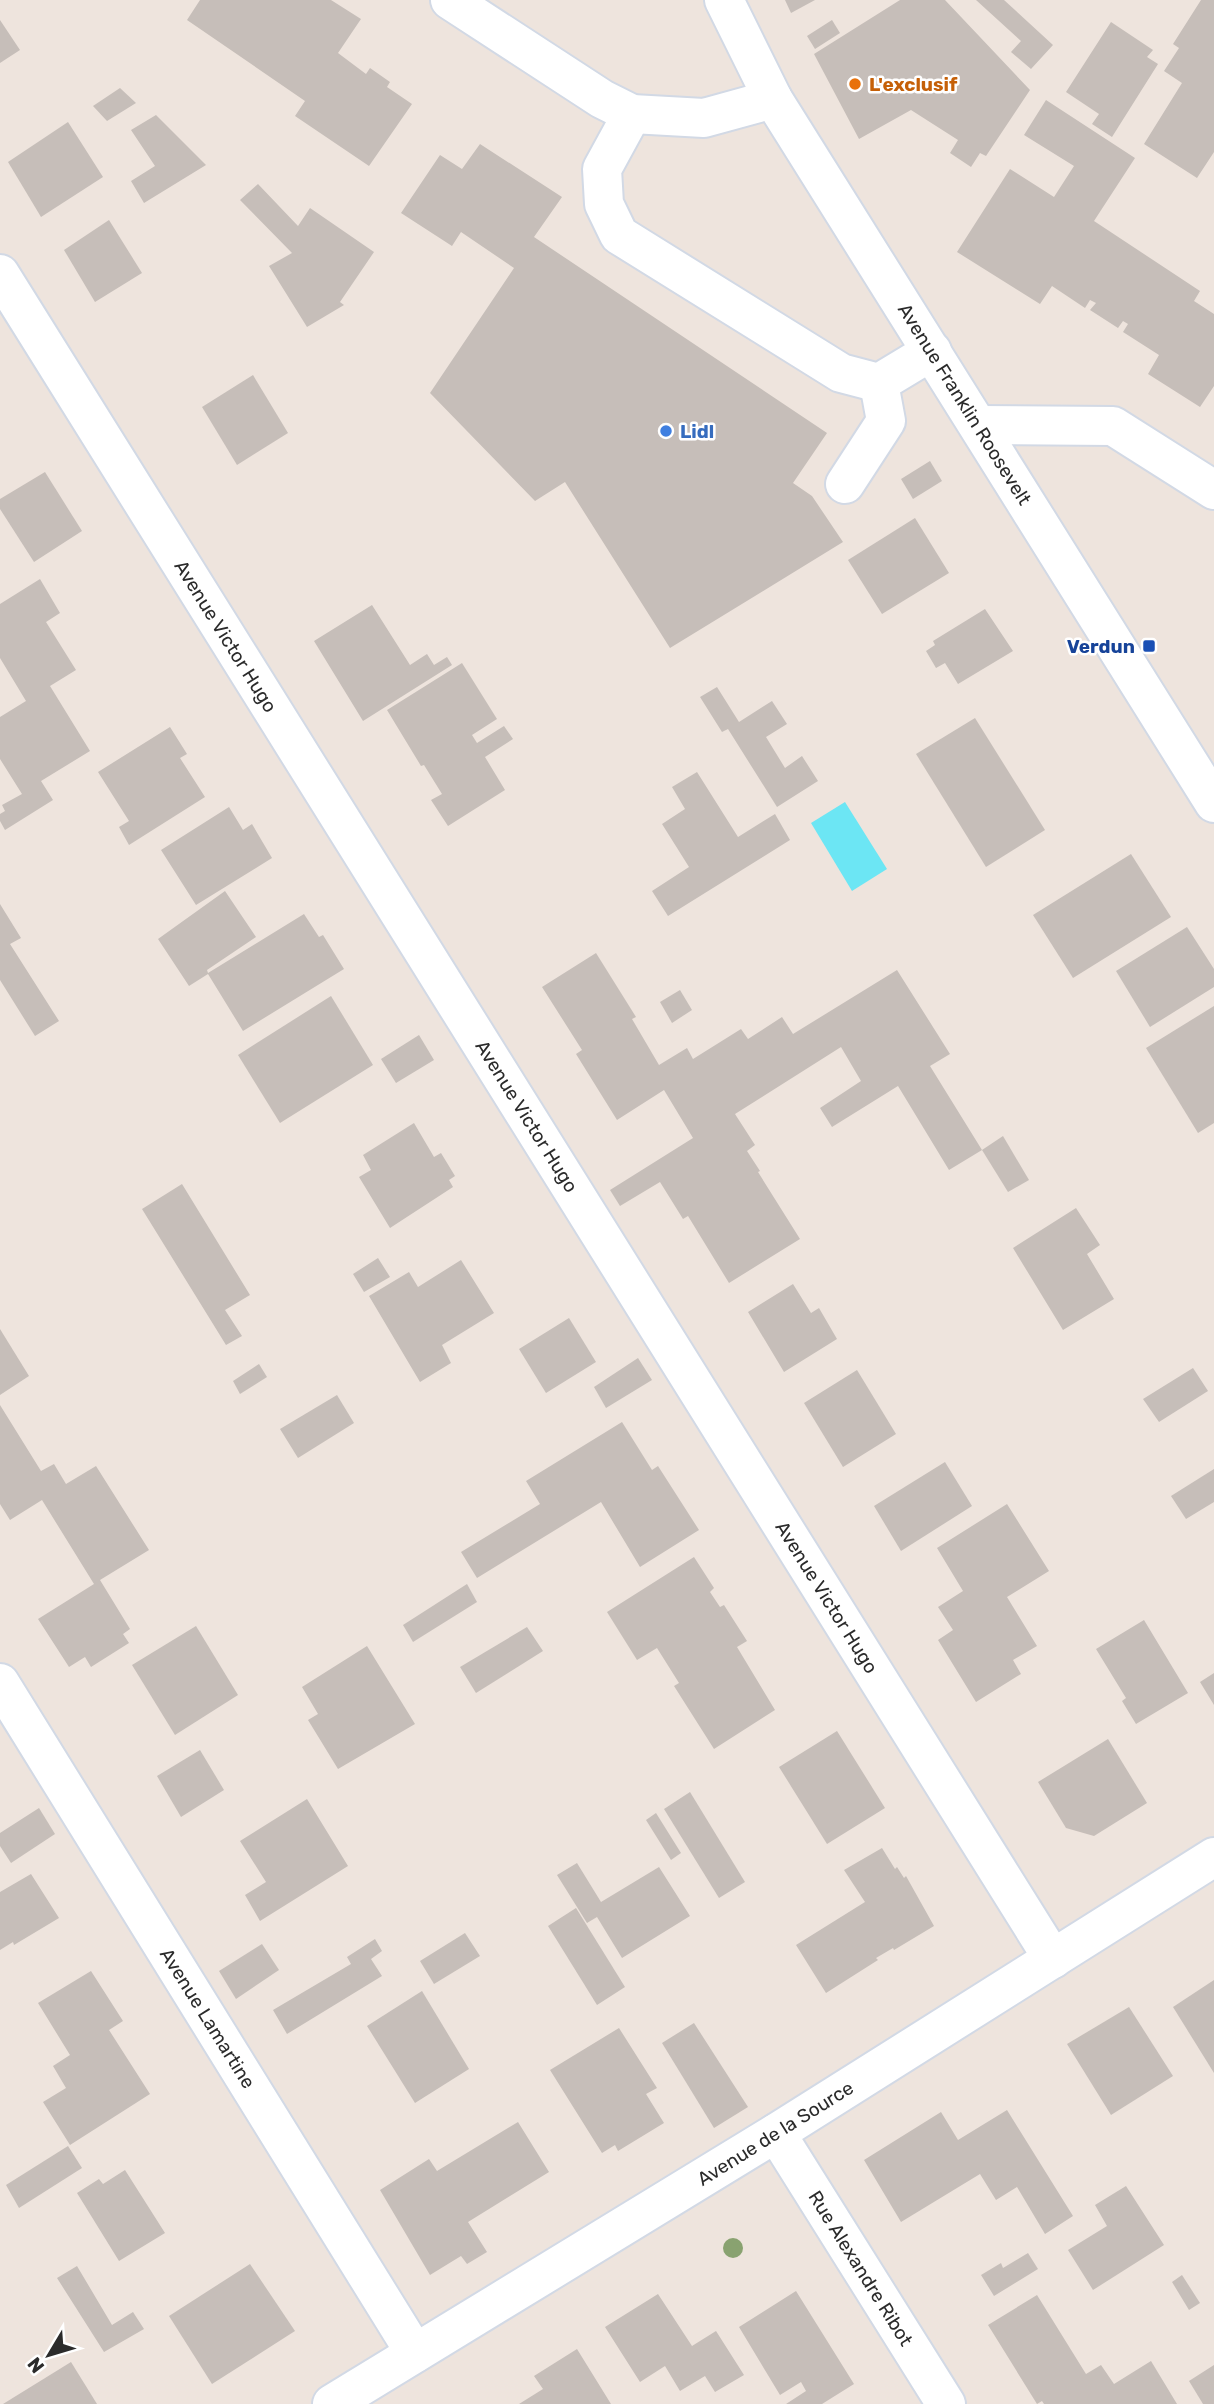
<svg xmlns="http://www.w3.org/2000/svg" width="1214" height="2404" font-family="Rubik,sans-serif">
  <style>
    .water { fill: #6ce6f4 }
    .building { fill: #c6beb9 }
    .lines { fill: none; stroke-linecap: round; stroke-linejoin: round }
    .minor-casing { stroke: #d2d9e5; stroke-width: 42 }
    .minor { stroke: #fff; stroke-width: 38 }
    .tree { fill: #89a270 }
    .food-dot { fill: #e8710a; stroke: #fff; stroke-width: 2.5 }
    .shop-dot { fill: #3f7fe0; stroke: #fff; stroke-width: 2.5 }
    .transit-dot { fill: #1a4fb4; stroke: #fff; stroke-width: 2.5 }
    .labels { text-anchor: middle; stroke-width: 5; stroke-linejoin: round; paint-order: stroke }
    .food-label { font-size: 19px; font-weight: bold; fill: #c56008; stroke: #fff; text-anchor: start }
    .street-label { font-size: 19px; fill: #2b2b2b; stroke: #fff }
    .shop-label { font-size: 19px; font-weight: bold; fill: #366cbe; stroke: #fff; text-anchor: start }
    .transit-label { font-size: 19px; font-weight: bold; fill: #164399; stroke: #fff; text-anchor: end }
  </style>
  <rect width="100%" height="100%" fill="#eee4dd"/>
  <polygon class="water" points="845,802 887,869 852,891 811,823"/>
  <g class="building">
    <polygon points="200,0 331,0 361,19 338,53 366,74 370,68 390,82 387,87 412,104 369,166 295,116 305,101 187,20"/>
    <polygon points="785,0 815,0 791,13"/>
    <polygon points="900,0 945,0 1030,90 986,156 980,153 971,167 950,153 958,140 911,110 859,139 814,54"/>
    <polygon points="976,0 1004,0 1053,45 1031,69 1011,52 1021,41"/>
    <polygon points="1201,0 1214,0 1214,152 1197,178 1144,144 1182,83 1164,71 1179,48 1173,44"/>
    <polygon points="0,20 20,50 0,63"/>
    <polygon points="832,20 840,33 815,49 807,36"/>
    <polygon points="1111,22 1153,50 1147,57 1158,64 1112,137 1092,124 1099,114 1066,92"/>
    <polygon points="120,88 136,103 107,121 93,106"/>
    <polygon points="1046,100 1135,158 1094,221 1200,291 1194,301 1214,314 1214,386 1200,407 1148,374 1159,355 1123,332 1128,324 1123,321 1118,328 1090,310 1096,303 1090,300 1085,308 1052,286 1040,304 957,252 1010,169 1054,197 1074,166 1024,135"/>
    <polygon points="156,115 206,165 144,203 131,181 155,166 131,130"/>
    <polygon points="68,122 103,177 41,217 8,162"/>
    <polygon points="480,144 562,197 534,237 827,433 793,483 812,496 843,542 670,648 565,482 535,501 430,393 514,268 461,232 452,246 401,213 440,155 462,169"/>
    <polygon points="258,184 298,226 310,208 374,252 340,302 344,305 307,327 269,266 292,253 240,200"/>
    <polygon points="109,220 142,273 95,302 64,250"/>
    <polygon points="253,375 288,433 237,465 202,407"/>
    <polygon points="930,461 942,481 913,499 901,479"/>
    <polygon points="45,472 82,531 34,562 0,509 0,499"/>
    <polygon points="915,518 949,573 882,614 848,560"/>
    <polygon points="40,579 60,613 46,622 76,670 50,686 90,751 41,781 53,800 5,830 0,821 0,814 5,811 2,805 22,794 0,759 0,717 26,701 0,658 0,604"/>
    <polygon points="372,605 410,665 427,654 434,665 447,657 452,665 363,721 314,641"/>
    <polygon points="985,609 1013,651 958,684 945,663 936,668 926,651 935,645 933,641"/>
    <polygon points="462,663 497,719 472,735 477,743 504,726 513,739 485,757 505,790 448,826 431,800 442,794 424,765 421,766 387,710"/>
    <polygon points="717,687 739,722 772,701 787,724 766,737 785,768 802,756 818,781 777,807 728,729 722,732 700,697"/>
    <polygon points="975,718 1045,830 986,867 916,754"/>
    <polygon points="170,727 187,754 180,758 205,797 129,845 119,827 129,821 98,772"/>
    <polygon points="697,772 738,837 775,814 790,840 668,916 652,891 689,867 662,824 685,809 672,787"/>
    <polygon points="229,807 243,830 252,824 272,858 196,905 161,850"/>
    <polygon points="1131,854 1171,917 1073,978 1033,915"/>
    <polygon points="225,891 256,937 207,970 208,973 304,914 319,937 323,935 344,969 243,1031 208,974 189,986 158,939"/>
    <polygon points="0,904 21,938 10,944 59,1021 35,1036 0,980"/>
    <polygon points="1187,927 1214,969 1214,987 1150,1027 1116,971"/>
    <polygon points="596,953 636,1017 632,1019 659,1065 687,1048 693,1059 741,1029 748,1039 782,1017 793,1034 897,970 950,1054 930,1066 982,1150 949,1170 898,1086 832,1127 820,1108 861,1081 841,1047 735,1114 755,1145 747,1151 760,1171 758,1172 800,1239 729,1283 688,1216 683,1219 660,1182 620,1206 610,1190 693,1138 664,1090 617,1120 576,1054 582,1050 542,987"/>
    <polygon points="680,990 692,1010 672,1023 660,1002"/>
    <polygon points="331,996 373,1065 280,1123 238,1055"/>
    <polygon points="1214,1006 1214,1123 1198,1133 1146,1048"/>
    <polygon points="419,1035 434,1060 396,1083 381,1059"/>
    <polygon points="414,1123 434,1157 441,1153 455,1176 449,1180 453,1187 390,1228 359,1177 371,1170 363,1155"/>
    <polygon points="1003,1136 1029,1180 1008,1192 982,1150"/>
    <polygon points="182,1184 250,1295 225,1310 242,1336 226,1345 142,1209"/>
    <polygon points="1076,1208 1100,1245 1087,1254 1114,1299 1063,1330 1013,1248"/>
    <polygon points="378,1258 390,1277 364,1292 353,1274"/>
    <polygon points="461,1260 494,1313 442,1345 451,1363 420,1382 369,1296 409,1272 418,1287"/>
    <polygon points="793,1284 811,1313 819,1308 837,1339 784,1372 748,1312"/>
    <polygon points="569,1318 596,1362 546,1393 519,1349"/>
    <polygon points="0,1329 29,1376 0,1395"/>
    <polygon points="638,1358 652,1380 606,1408 594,1387"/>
    <polygon points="259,1364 267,1377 240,1394 233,1381"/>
    <polygon points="1193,1368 1208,1391 1159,1422 1143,1399"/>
    <polygon points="857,1370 896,1434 843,1467 804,1403"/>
    <polygon points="337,1395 354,1423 298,1458 280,1429"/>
    <polygon points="0,1405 41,1471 54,1464 66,1484 96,1466 149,1550 100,1580 130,1629 123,1634 129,1643 91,1667 85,1657 69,1667 38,1619 94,1584 42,1500 10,1520 0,1504"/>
    <polygon points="622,1422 652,1470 658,1466 699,1530 640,1567 601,1502 477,1578 461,1552 540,1504 526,1481"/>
    <polygon points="945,1462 972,1506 901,1551 874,1506"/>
    <polygon points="1214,1469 1214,1502 1186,1519 1171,1496"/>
    <polygon points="1007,1504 1049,1571 1007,1597 1037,1646 1013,1660 1021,1674 976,1702 938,1640 953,1630 938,1607 963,1591 937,1548"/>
    <polygon points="694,1557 714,1588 710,1592 720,1607 724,1605 747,1641 737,1647 775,1710 714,1749 674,1686 679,1683 657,1648 637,1660 607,1612"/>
    <polygon points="467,1584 477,1602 413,1642 403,1625"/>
    <polygon points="1144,1620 1188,1693 1136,1724 1122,1701 1126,1698 1096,1649"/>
    <polygon points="196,1626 238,1695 175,1735 132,1665"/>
    <polygon points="527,1627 543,1651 476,1693 460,1667"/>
    <polygon points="367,1646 415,1724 338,1769 308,1720 318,1714 302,1687"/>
    <polygon points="1214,1673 1214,1705 1200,1682"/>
    <polygon points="837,1731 885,1808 827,1844 779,1767"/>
    <polygon points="1108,1739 1147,1803 1094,1836 1066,1828 1038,1782"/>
    <polygon points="200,1750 224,1790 181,1817 157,1776"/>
    <polygon points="690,1792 745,1882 719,1898 664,1809"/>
    <polygon points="307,1799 348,1866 260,1921 245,1895 266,1882 240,1841"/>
    <polygon points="39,1808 55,1834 11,1863 0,1846 0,1833"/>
    <polygon points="656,1813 681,1853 671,1860 646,1820"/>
    <polygon points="882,1848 895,1869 897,1867 904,1878 906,1876 934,1926 894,1950 893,1948 876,1958 878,1960 826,1993 796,1945 865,1902 844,1870"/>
    <polygon points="577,1863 601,1902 659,1867 690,1916 622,1958 597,1917 587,1923 557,1875"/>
    <polygon points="31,1874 59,1918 14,1945 13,1942 0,1950 0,1892"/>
    <polygon points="576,1908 625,1987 597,2005 548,1926"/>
    <polygon points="465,1933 480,1956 434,1984 420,1961"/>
    <polygon points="375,1939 382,1951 371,1959 382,1976 287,2034 273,2010 351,1964 347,1957"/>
    <polygon points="262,1944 279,1970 236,1999 219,1971"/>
    <polygon points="91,1971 123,2021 109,2030 150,2094 70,2145 43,2102 66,2088 53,2066 70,2055 38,2003"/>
    <polygon points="1214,1980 1214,2073 1173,2007"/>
    <polygon points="422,1991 469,2069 415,2103 367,2026"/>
    <polygon points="1129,2007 1173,2076 1111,2115 1067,2044"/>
    <polygon points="694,2023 748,2107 714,2128 662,2043"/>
    <polygon points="619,2028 657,2088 646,2094 664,2123 618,2151 615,2145 602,2153 550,2070"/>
    <polygon points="1007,2110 1073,2216 1045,2234 1017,2187 996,2200 980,2174 901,2222 864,2160 941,2112 958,2140"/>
    <polygon points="518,2122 549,2172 468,2222 487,2252 467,2264 461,2256 430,2275 380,2190 429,2159 437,2171"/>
    <polygon points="68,2146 82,2168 19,2208 6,2185"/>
    <polygon points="125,2170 165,2233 119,2261 77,2193 99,2179 103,2184"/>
    <polygon points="1126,2186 1164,2245 1093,2290 1068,2250 1107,2226 1095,2205"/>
    <polygon points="1028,2253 1038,2269 994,2296 981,2275 1001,2263 1003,2268"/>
    <polygon points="250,2264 295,2331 212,2384 169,2316"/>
    <polygon points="77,2266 112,2325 133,2312 144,2329 104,2352 57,2278"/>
    <polygon points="1182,2275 1200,2303 1189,2310 1172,2282"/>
    <polygon points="796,2291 854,2384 822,2404 786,2404 806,2391 801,2382 780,2395 739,2327"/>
    <polygon points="658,2294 692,2346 716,2331 744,2375 715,2392 705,2376 680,2391 665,2366 640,2382 605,2327"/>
    <polygon points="1037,2295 1086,2374 1101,2365 1114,2384 1151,2361 1177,2404 1044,2404 1042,2401 1037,2404 988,2325"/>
    <polygon points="577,2349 611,2404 519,2404 543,2389 534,2376"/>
    <polygon points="71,2362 97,2404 3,2404"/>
    <polygon points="1214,2365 1214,2404 1203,2404 1189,2381"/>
  </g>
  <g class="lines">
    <defs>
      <g id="minor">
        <polyline points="450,0 602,99 632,114 704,118 773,99"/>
        <polyline points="724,0 773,99 1214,803"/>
        <polyline points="632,114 602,169 604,204 619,235 841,373 879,383 932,351"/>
        <polyline points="0,274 1053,1959"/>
        <polyline points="979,425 1113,426 1214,490"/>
        <polyline points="845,484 886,421 879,383"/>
        <polyline points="0,1683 415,2353"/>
        <polyline points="776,2133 946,2404"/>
        <polyline points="332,2404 776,2133 1214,1857"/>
      </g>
    </defs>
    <use href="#minor" class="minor-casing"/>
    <use href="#minor" class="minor"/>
  </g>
  <circle class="tree" cx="733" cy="2248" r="10"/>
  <circle class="food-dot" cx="855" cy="84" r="7"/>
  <circle class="shop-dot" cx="666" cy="431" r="7"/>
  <rect class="transit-dot" x="1142" y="639" width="14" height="14" rx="3.5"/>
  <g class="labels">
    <g class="food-label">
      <text x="869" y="91">L'exclusif</text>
    </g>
    <g class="street-label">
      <text transform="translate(965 404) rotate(58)" y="7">Avenue Franklin Roosevelt</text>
      <text transform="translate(226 636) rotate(58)" y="7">Avenue Victor Hugo</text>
      <text transform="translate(527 1116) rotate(58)" y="7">Avenue Victor Hugo</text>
      <text transform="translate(827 1597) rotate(58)" y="7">Avenue Victor Hugo</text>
      <text transform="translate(208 2018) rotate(58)" y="7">Avenue Lamartine</text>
      <text transform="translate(775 2133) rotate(-32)" y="7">Avenue de la Source</text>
      <text transform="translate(861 2268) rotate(58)" y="7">Rue Alexandre Ribot</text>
    </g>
    <g class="shop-label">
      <text x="680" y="438">Lidl</text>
    </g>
    <g class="transit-label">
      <text x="1135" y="653">Verdun</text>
    </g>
  </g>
  <g transform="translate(49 2355) rotate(232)" stroke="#ffffff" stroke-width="5" paint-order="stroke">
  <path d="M0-5L12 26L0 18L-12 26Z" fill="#2b2b2b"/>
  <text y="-10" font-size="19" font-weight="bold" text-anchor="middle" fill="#2b2b2b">N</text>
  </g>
</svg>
